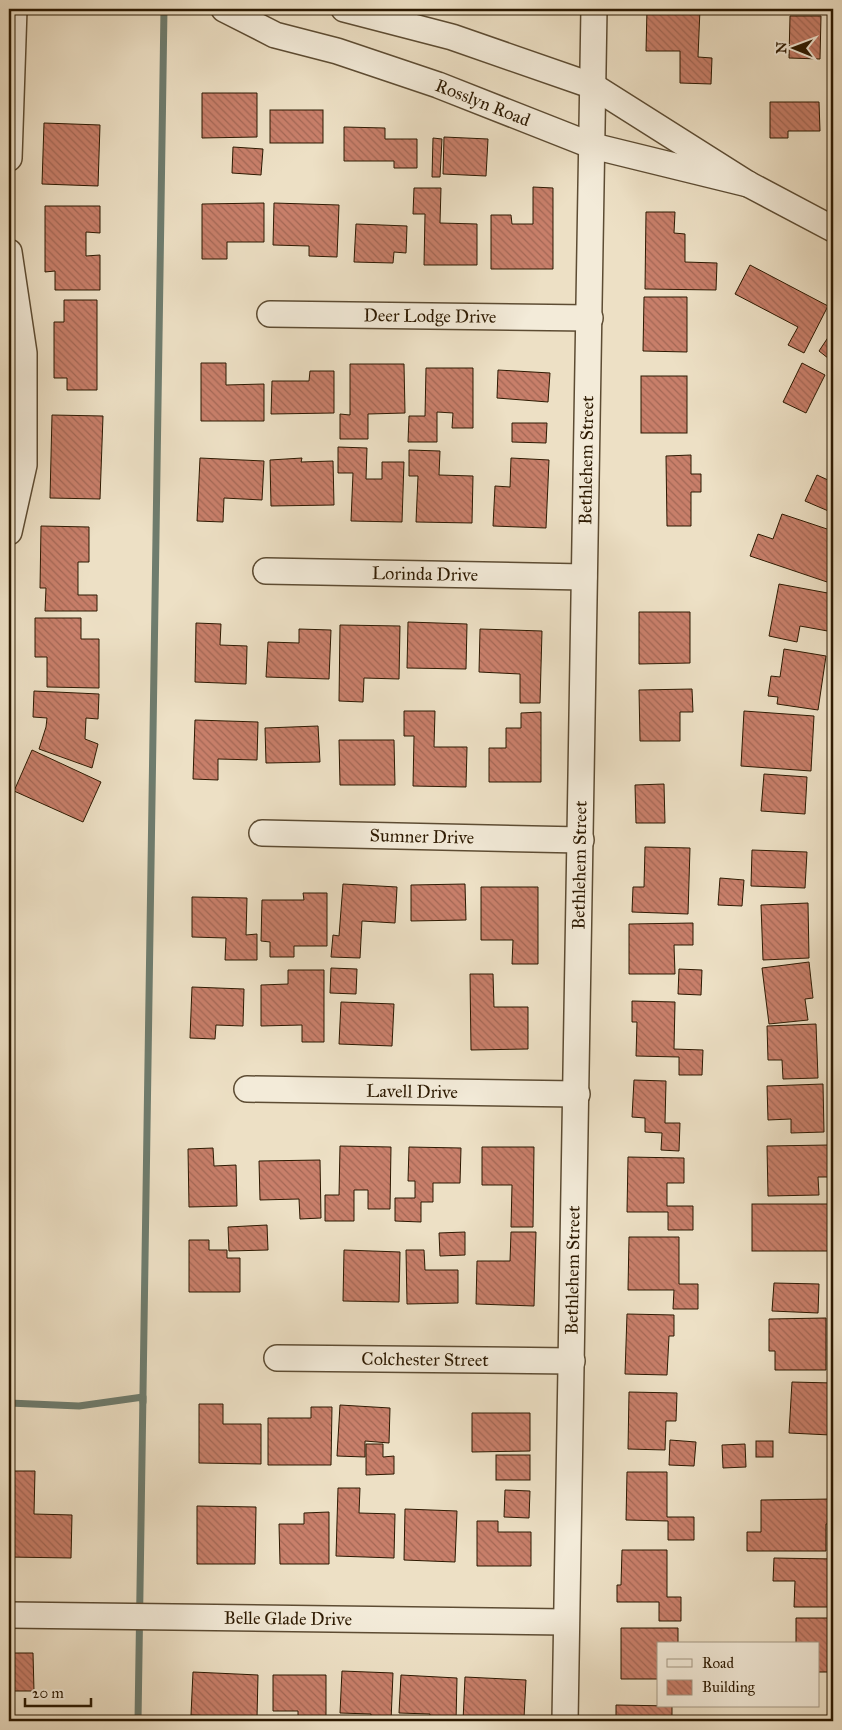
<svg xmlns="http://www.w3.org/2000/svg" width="842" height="1730" font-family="'IM FELL Great Primer',serif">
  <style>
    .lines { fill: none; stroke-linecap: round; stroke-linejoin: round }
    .stream { stroke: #6e7c6e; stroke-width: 7 }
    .building { fill: url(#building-back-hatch); stroke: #2d1a02 }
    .minor-casing { stroke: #5d4c33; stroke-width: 28 }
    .minor { stroke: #f3ebd9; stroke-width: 25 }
    .labels { text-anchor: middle; stroke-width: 4.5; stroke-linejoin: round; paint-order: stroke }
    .street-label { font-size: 18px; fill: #2d1a02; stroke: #f3ebd9 }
  </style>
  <defs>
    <pattern id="building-back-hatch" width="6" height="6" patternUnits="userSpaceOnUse" patternTransform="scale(1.25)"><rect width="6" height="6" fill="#c87f6a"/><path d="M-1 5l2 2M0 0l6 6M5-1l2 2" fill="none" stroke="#a36755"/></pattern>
  </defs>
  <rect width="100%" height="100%" fill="#ede0c5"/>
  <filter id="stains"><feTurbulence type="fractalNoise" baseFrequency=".004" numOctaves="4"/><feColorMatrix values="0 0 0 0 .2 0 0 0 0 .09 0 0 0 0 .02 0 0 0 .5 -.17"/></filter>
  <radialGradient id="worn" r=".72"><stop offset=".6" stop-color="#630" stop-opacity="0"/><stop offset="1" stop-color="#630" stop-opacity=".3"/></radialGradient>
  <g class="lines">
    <g class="stream">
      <polyline points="9,1403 79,1406 143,1397 143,1402"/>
      <polyline points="138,1721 164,9"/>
    </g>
  </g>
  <g class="building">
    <polygon points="647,9 700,9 698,57 712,58 711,84 680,83 680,51 646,51"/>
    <polygon points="790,16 821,16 820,59 789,58"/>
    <polygon points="202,93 257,93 257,137 202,138"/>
    <polygon points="770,102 819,102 820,131 788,131 788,138 770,138"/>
    <rect x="270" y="110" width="53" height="33"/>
    <polygon points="44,123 100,125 98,186 42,184"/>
    <polygon points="344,127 385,128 385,139 417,139 417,168 394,168 394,161 344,161"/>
    <polygon points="444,137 488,139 486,176 443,174"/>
    <polygon points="433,138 442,139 440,177 432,177"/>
    <polygon points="233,147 263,149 261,175 232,173"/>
    <polygon points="533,187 553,188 553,269 491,269 491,215 511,215 512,224 533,224"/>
    <polygon points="414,188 441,188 440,223 477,224 477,265 424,265 425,214 413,214"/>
    <polygon points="264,203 264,242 227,242 227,259 202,259 202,204"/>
    <polygon points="274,203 339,205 337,257 309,256 309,246 273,245"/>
    <polygon points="45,206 100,206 100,233 86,232 86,256 100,255 100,290 55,290 55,271 45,272"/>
    <polygon points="646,212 675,212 674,233 685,234 685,262 717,263 716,290 645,289"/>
    <polygon points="356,224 407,226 406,253 394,252 393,263 354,262"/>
    <polygon points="750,265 828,306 804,353 788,345 798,327 735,294"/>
    <polygon points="644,297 687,297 687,352 643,351"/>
    <polygon points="64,300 97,300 97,390 67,390 67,378 54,378 54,322 64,322"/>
    <polygon points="833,330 833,362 819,351"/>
    <polygon points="201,363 226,363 226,385 264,384 264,421 201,421"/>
    <polygon points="802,363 825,375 806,413 783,402"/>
    <polygon points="350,364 404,364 405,413 368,414 368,439 340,439 340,414 350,415"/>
    <polygon points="426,368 473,368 473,428 452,428 453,413 437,412 437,442 408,442 409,416 425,416"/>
    <polygon points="498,370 550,373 548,402 497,398"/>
    <polygon points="310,371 334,371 334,413 271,414 272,381 309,381"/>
    <rect x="641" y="376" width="46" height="57"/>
    <polygon points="52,415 103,416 100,499 50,498"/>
    <polygon points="512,423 547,423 546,443 512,442"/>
    <polygon points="338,447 367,448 366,479 382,479 382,462 404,462 402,522 351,521 353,473 338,473"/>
    <polygon points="409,450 440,451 439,475 473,476 472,523 416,522 418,476 409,476"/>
    <polygon points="691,455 691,474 701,474 701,492 691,492 691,526 667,526 666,456"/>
    <polygon points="200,458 264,461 262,500 224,498 223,522 197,521"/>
    <polygon points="302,458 301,462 333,461 334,505 271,506 270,460"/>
    <polygon points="511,458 549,460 546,528 493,526 495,486 510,487"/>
    <polygon points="833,469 833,513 805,501 817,475 828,480"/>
    <polygon points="782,514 833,531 833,584 750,556 758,534 773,539"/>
    <polygon points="41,526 89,527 89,562 78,562 78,595 97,595 97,611 45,611 46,588 40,588"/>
    <polygon points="779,584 833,594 833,632 800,626 797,642 769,636"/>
    <polygon points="639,612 690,612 690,663 639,664"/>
    <polygon points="35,618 81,618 81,639 99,639 99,688 47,687 47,657 35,657"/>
    <polygon points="408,622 467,624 466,669 407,668"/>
    <polygon points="196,623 221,624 220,645 247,646 246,684 195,682"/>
    <polygon points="340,625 400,626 399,679 364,678 363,702 339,701"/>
    <polygon points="299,629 331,630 329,679 266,677 268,642 299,643"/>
    <polygon points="480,629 542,631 540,703 520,703 520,674 479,672"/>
    <polygon points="784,649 826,656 818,710 777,704 778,697 768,696 771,676 780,677"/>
    <polygon points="692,689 693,712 680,712 680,741 640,741 639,690"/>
    <polygon points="34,691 99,694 98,719 86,718 85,739 98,744 92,768 39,749 46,727 47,718 33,717"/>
    <polygon points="404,711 435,711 434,747 467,747 466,787 413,786 414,736 404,736"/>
    <polygon points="744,711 814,716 811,771 741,766"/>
    <polygon points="541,712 541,782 489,782 489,748 506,748 506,728 521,728 521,713"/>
    <polygon points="195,720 258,722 257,760 218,759 218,780 193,779"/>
    <polygon points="318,726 320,762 266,763 265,728"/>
    <polygon points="339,740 394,740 395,785 340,785"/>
    <polygon points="32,750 101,782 83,822 14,791"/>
    <polygon points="764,774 807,777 805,814 761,811"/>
    <polygon points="664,784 665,823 636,823 635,785"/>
    <polygon points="645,847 690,848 688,914 632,912 633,887 644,887"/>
    <polygon points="752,850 807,852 805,888 751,886"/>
    <polygon points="720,878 744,880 742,906 718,905"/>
    <polygon points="343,884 397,887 395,923 362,921 360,958 331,957 333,935 339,936"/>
    <polygon points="465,884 466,920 411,921 411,885"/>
    <polygon points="481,887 538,887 538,964 512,964 513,940 481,940"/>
    <polygon points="303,893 327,893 327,946 294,946 294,957 270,957 270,942 261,941 262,900 304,900"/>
    <polygon points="192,897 247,898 246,935 257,934 257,960 225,960 226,938 192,937"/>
    <polygon points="808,903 809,958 763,960 761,905"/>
    <polygon points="693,923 693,945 674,945 675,974 629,974 629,924"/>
    <polygon points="809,962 813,998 805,999 808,1020 769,1024 762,968"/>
    <polygon points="331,968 357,969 356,994 330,993"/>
    <polygon points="679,969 702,970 701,995 678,994"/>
    <polygon points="288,970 324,970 324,1042 302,1042 302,1025 261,1026 261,985 288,984"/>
    <polygon points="470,974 493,974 494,1007 528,1007 528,1049 471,1050"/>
    <polygon points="192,987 244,989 243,1026 216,1025 215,1039 190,1038"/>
    <polygon points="632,1001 675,1002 674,1049 703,1050 702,1075 679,1075 679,1057 636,1056 637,1022 632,1022"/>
    <polygon points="341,1002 394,1004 392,1046 339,1044"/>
    <polygon points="816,1024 818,1078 783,1079 782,1060 768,1060 767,1026"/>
    <polygon points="634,1080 666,1081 665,1123 680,1123 679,1151 661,1150 662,1133 645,1132 645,1118 632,1117"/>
    <polygon points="823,1084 824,1132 791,1133 791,1119 768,1120 767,1086"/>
    <polygon points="829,1145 830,1177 818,1177 819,1195 768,1196 767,1146"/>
    <polygon points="340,1146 391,1147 390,1209 368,1209 368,1190 354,1190 354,1221 325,1221 325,1195 339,1195"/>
    <polygon points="409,1147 461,1148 460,1183 433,1183 433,1202 421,1202 421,1222 395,1221 395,1198 415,1198 415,1181 408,1181"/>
    <polygon points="482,1147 534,1147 533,1227 511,1227 512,1185 482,1185"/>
    <polygon points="213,1148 214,1166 236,1165 237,1206 189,1207 188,1149"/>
    <polygon points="628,1157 684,1158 684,1183 667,1183 667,1206 693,1206 693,1230 668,1230 668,1212 627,1212"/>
    <polygon points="320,1160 321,1218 300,1219 299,1199 260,1200 259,1161"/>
    <rect x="752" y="1204" width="78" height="47"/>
    <polygon points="267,1225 268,1250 229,1251 228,1227"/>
    <polygon points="465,1232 465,1255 440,1256 439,1233"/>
    <polygon points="511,1232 536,1232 534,1306 476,1304 477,1261 510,1261"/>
    <polygon points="629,1237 679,1237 679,1284 698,1284 698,1309 673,1309 674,1290 628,1290"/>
    <polygon points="189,1240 209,1240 209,1250 227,1250 227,1258 240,1258 240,1292 189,1292"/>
    <polygon points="344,1250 400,1252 399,1302 343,1301"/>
    <polygon points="406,1250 424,1250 425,1270 458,1270 458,1303 407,1304"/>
    <polygon points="774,1283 819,1284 818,1313 772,1311"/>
    <polygon points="627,1314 674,1315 674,1336 669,1336 667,1375 625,1374"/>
    <polygon points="826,1318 826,1370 775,1370 775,1351 769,1351 769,1319"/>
    <polygon points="792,1382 832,1383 830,1435 789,1433"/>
    <polygon points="629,1392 677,1393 676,1421 666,1421 665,1450 628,1449"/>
    <polygon points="199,1404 223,1404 223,1424 261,1424 261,1464 199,1463"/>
    <polygon points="340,1405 390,1408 389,1443 365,1441 365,1457 337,1456"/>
    <polygon points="311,1407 332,1407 331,1465 268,1465 268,1418 311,1418"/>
    <polygon points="472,1413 530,1413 530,1451 472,1452"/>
    <polygon points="670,1440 696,1442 694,1466 669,1465"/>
    <rect x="756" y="1441" width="17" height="16"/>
    <polygon points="366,1444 383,1444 383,1457 394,1456 394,1474 366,1475"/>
    <polygon points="745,1444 746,1467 723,1468 722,1445"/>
    <rect x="496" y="1455" width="34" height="25"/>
    <polygon points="9,1471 35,1471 34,1514 72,1515 71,1558 9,1557"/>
    <polygon points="627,1472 667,1472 667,1517 694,1517 694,1540 668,1540 668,1521 626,1520"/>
    <polygon points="338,1488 360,1488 359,1513 395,1514 394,1558 336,1556"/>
    <polygon points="505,1490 530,1491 529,1518 504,1517"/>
    <polygon points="832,1499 832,1524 826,1524 826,1551 747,1551 747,1532 761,1532 761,1500"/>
    <polygon points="197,1506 256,1507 255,1564 197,1564"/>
    <polygon points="405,1509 457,1511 455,1562 404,1560"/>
    <polygon points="329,1512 329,1564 280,1564 279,1524 304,1524 304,1513"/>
    <polygon points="477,1521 498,1521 498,1532 531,1532 531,1566 477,1566"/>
    <polygon points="622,1550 667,1550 667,1597 681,1597 681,1621 659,1621 659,1602 617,1602 617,1585 621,1585"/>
    <polygon points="774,1558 833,1559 833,1607 794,1607 795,1581 773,1581"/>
    <polygon points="796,1618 833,1618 833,1672 818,1672 818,1644 778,1644 796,1643"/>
    <polygon points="621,1628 678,1628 678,1644 658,1644 658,1679 621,1679"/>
    <polygon points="9,1653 33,1653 34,1691 9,1691"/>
    <polygon points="342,1671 393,1673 391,1721 371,1721 371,1714 340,1713"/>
    <polygon points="193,1672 258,1675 257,1718 191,1715"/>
    <polygon points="273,1675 326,1675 326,1721 298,1721 298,1711 273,1711"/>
    <polygon points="401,1675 457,1678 456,1721 429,1721 430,1714 399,1713"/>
    <polygon points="465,1677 526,1680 524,1718 486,1716 486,1721 463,1721"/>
    <polygon points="616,1705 672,1706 672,1721 616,1721"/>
  </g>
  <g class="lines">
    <defs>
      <g id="minor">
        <path id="s1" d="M224,9L275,35L337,51L438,85L593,146L748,184"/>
        <polyline points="344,9 452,37 593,86 748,184 833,229"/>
        <polyline points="9,158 14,9"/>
        <polyline points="9,252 24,353 24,465 9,532"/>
        <path id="s2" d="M270,314L590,318"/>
        <path id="s3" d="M266,571L584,577"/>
        <path id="s4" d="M262,833L581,840"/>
        <path id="s5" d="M247,1089L577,1094"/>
        <path id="s6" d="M277,1358L572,1361"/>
        <path id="s7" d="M9,1615L566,1622"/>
        <path id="s8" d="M565,1721L594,9"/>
      </g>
    </defs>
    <use href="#minor" class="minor-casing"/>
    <use href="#minor" class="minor"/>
  </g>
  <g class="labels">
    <g class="street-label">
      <text dy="6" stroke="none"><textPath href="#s1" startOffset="276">Rosslyn Road</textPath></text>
      <text dy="6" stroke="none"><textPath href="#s2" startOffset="160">Deer Lodge Drive</textPath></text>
      <text dy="6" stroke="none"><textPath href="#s8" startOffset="1261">Bethlehem Street</textPath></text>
      <text dy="6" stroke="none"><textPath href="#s3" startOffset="159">Lorinda Drive</textPath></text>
      <text dy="6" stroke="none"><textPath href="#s4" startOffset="160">Sumner Drive</textPath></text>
      <text dy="6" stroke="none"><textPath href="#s8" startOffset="856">Bethlehem Street</textPath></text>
      <text dy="6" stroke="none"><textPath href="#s5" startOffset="165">Lavell Drive</textPath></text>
      <text dy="6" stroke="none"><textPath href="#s8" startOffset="451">Bethlehem Street</textPath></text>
      <text dy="6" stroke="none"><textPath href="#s6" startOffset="148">Colchester Street</textPath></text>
      <text dy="6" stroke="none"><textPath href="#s7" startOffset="279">Belle Glade Drive</textPath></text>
    </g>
  </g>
  <rect width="842" height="1730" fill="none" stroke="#ede0c5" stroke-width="30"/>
  <rect x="10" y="10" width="822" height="1710" fill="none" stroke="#2d1a02" stroke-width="2.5"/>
  <rect x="15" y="15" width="812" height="1700" fill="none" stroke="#2d1a02"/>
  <rect x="657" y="1642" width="162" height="65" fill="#f3ebd9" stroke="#a49783"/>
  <rect x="667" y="1659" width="25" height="8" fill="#f3ebd9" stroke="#a49783"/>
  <text x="702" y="1668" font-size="15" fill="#2d1a02">Road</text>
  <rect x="667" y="1680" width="25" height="15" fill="url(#building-back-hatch)" stroke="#a49783"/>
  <text x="702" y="1692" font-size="15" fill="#2d1a02">Building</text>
  <g transform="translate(794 48) rotate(271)" stroke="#f3ebd9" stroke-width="4" paint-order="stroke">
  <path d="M0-4L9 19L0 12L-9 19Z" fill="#2d1a02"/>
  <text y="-8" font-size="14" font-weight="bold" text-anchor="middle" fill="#2d1a02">N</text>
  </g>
  <path d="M25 1698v8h66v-8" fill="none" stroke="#2d1a02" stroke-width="2.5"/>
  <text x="32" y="1698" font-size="15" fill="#2d1a02" stroke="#f3ebd9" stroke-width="4" paint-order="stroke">20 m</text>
  <rect width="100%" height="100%" filter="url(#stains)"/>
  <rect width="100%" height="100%" fill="url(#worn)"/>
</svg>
